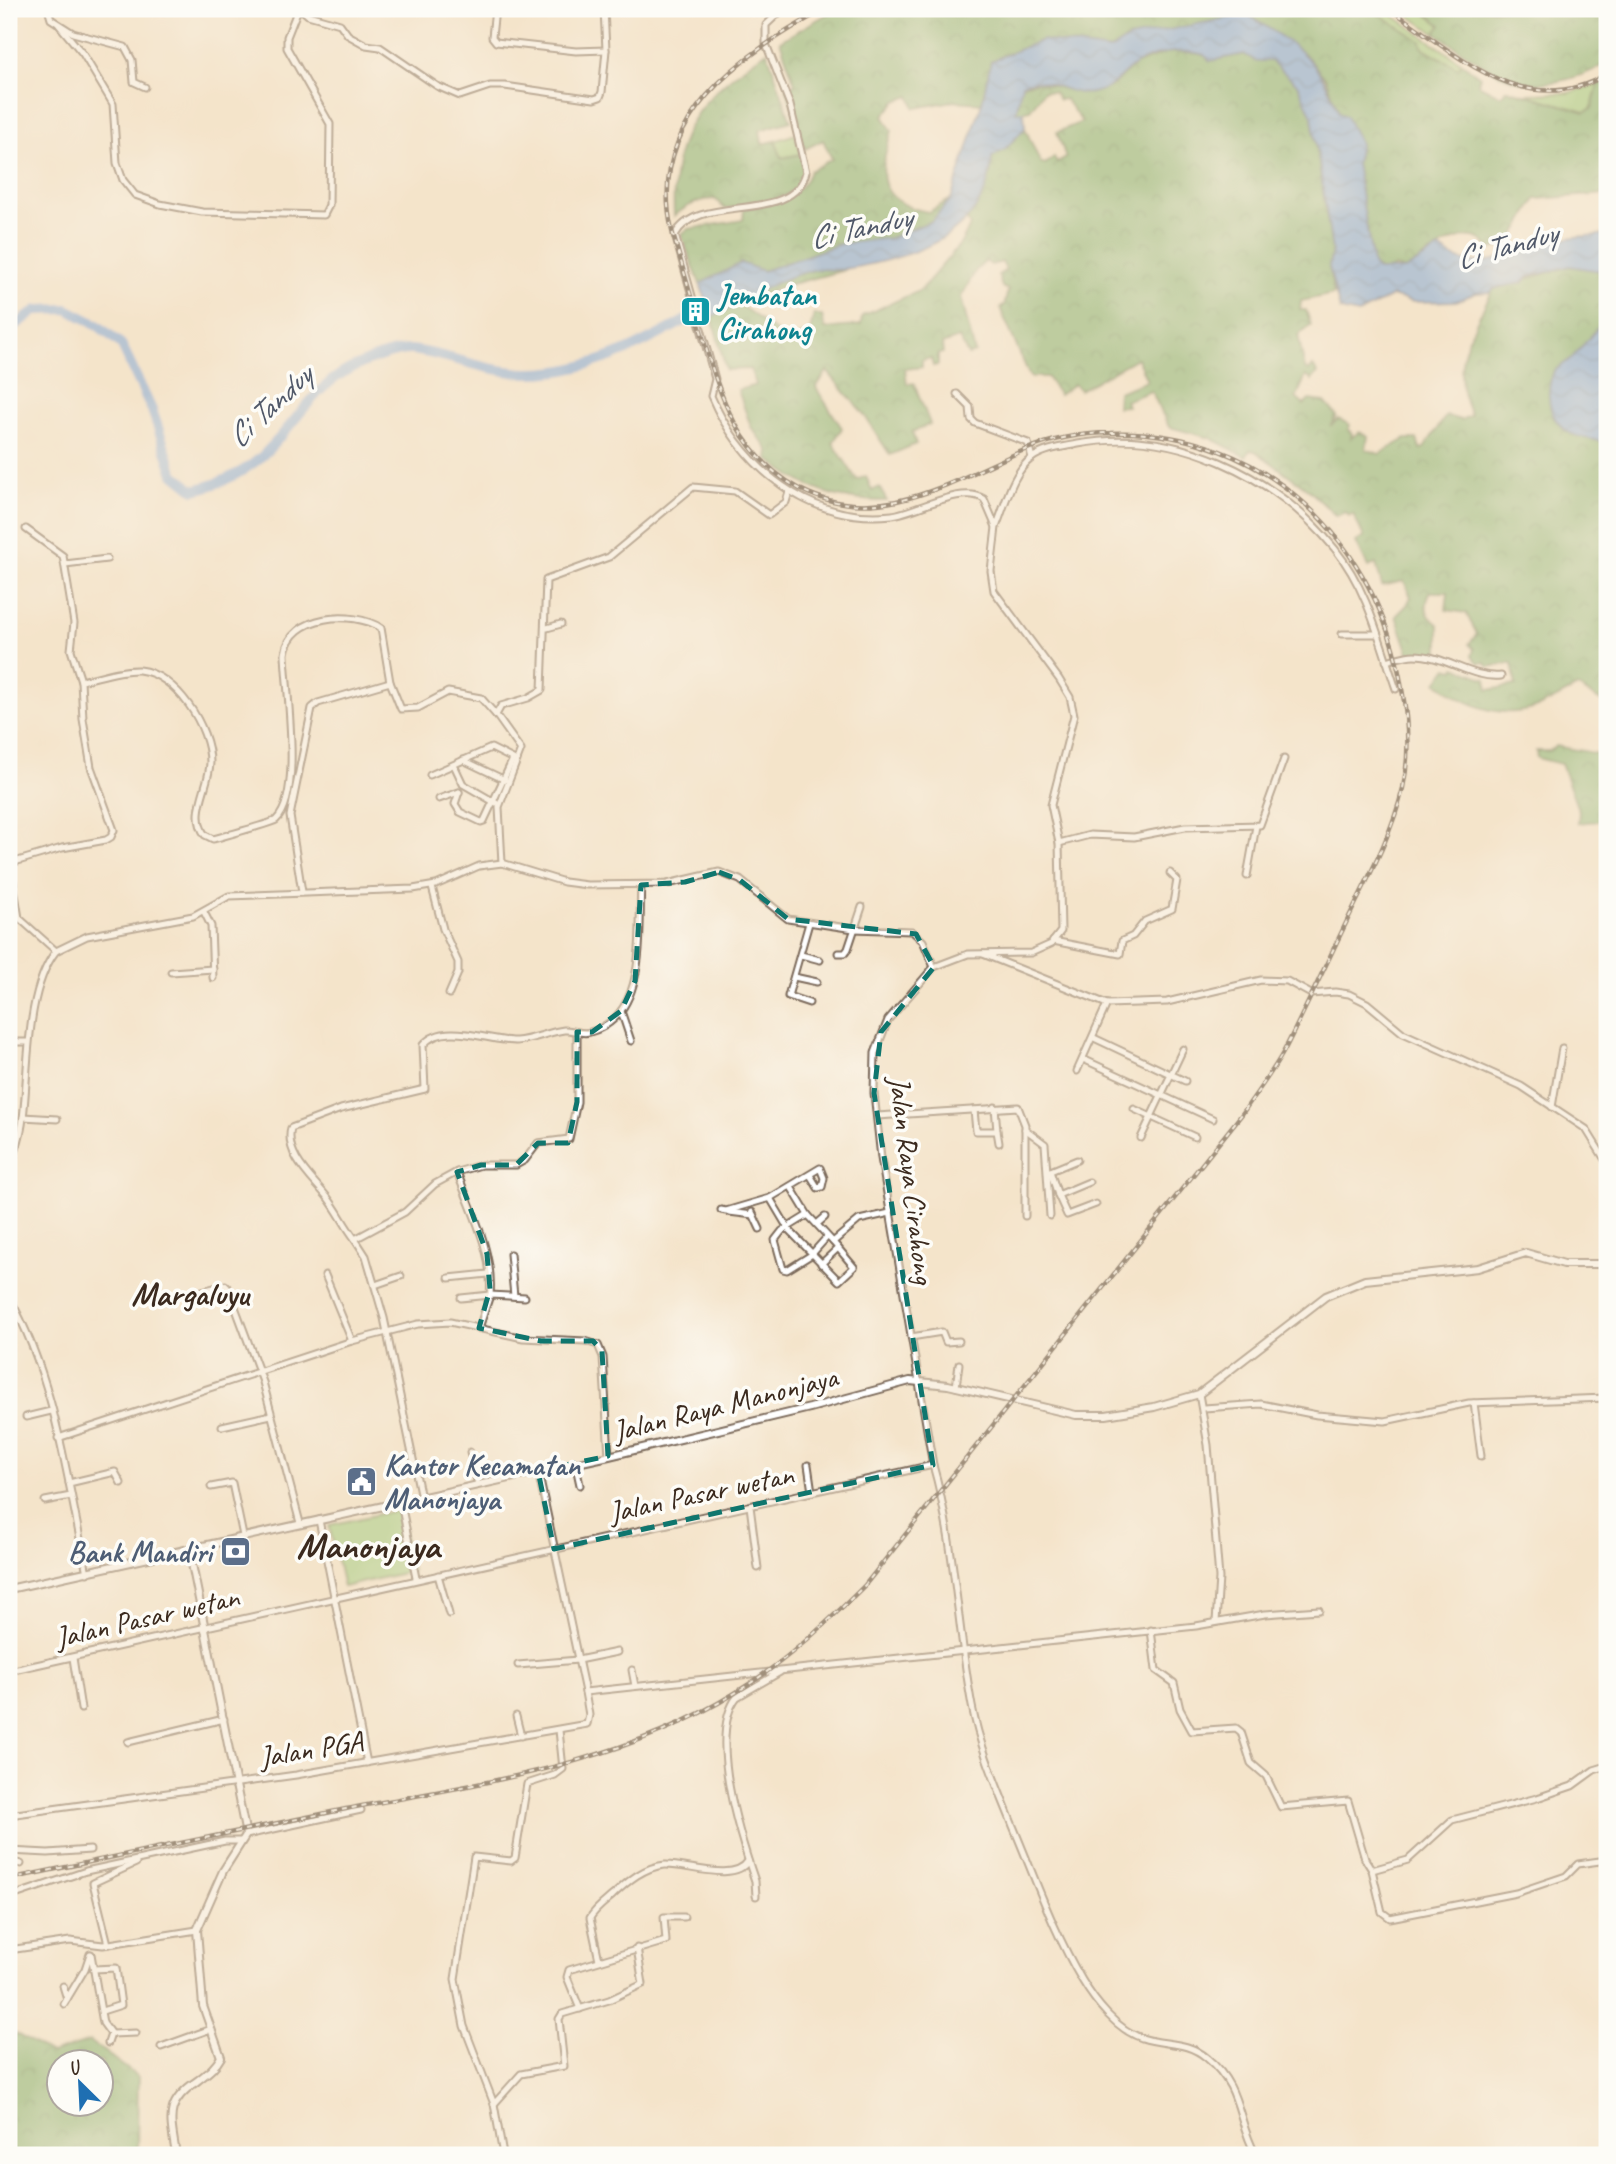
<svg xmlns="http://www.w3.org/2000/svg" width="1616" height="2164" font-family="Caveat,sans-serif">
  <style>
    .green { fill: #9acb7a; stroke: #6a7a4c; stroke-width: 2 }
    .forest { fill: url(#forest-crowns); stroke: #5b6c44; stroke-width: 2; fill-rule: evenodd }
    .water { fill: url(#water-waves); stroke: #56657c; stroke-width: 2 }
    .lines { fill: none; stroke-linecap: round; stroke-linejoin: round }
    .river { stroke: #71a0da; stroke-width: 10 }
    .minor-casing { stroke: #7c6b5b; stroke-width: 9 }
    .major-casing { stroke: #7c6b5b; stroke-width: 10 }
    .minor { stroke: #fff; stroke-width: 5 }
    .major { stroke: #fff; stroke-width: 6 }
    .rail-casing { stroke: #3b2a1e; stroke-width: 4.5 }
    .rail { stroke: #fdfcf7; stroke-width: 2; stroke-dasharray: 5; stroke-linecap: butt }
    .marked { fill: none; stroke: #0f766e; stroke-width: 5; stroke-dasharray: 14 9; stroke-linejoin: round }
    .labels { text-anchor: middle; stroke-width: 7; stroke-linejoin: round; paint-order: stroke }
    .culture-label { font-size: 30px; font-weight: bold; fill: #0d838f; stroke: #fdfcf7; text-anchor: start }
    .street-label { font-size: 30px; fill: #3b2a1e; stroke: #fdfcf7 }
    .service-label { font-size: 30px; font-weight: bold; fill: #4e5e75; stroke: #fdfcf7; text-anchor: start }
    .water-label { font-size: 32px; font-style: italic; fill: #515969; stroke: #fdfcf7 }
    .quarter-label { font-size: 33px; font-weight: bold; fill: #3b2a1e; stroke: #fdfcf7 }
    .district-label { font-size: 37px; font-weight: bold; fill: #3b2a1e; stroke: #fdfcf7 }
  </style>
  <defs>
    <pattern id="forest-crowns" width="20" height="18" patternUnits="userSpaceOnUse" patternTransform="scale(1.75)"><rect width="20" height="18" fill="#7baf6a"/><path d="M2 6a3 3 0 1 1 6 0M12 15a3 3 0 1 1 6 0" fill="none" stroke="#668f57"/></pattern>
    <pattern id="water-waves" width="16" height="10" patternUnits="userSpaceOnUse" patternTransform="scale(1.75)"><rect width="16" height="10" fill="#71a0da"/><path d="M0 5q4-4 8 0t8 0" fill="none" stroke="#5e83b0"/></pattern>
  </defs>
  <rect width="100%" height="100%" fill="#fdfcf7"/>
  <filter id="ink" filterUnits="userSpaceOnUse"><feTurbulence type="fractalNoise" baseFrequency=".0143" numOctaves="2"/><feDisplacementMap in="SourceGraphic" scale="14" xChannelSelector="R" yChannelSelector="G"/><feConvolveMatrix kernelMatrix="1 2 1 2 8 2 1 2 1" color-interpolation-filters="sRGB"/></filter>
  <filter id="wash" filterUnits="userSpaceOnUse"><feTurbulence type="fractalNoise" baseFrequency=".00686" numOctaves="4" result="noise"/><feDisplacementMap in="SourceGraphic" scale="28" xChannelSelector="R" yChannelSelector="G"/><feGaussianBlur stdDeviation="1.57" result="paint"/><feColorMatrix in="noise" values="0 0 0 0 0 0 0 0 0 0 0 0 0 0 0 0 0 1.4 0 .05"/><feComposite in="paint" operator="in"/></filter>
  <g filter="url(#wash)">
    <rect width="100%" height="100%" fill="#f4e4cb"/>
    <g class="green">
      <polygon points="1371,9 1384,9 1462,63 1458,69 1422,47"/>
      <polygon points="1399,9 1420,9 1441,25 1435,33"/>
      <polygon points="1598,84 1592,108 1585,112 1523,94 1568,93"/>
      <polygon points="795,134 801,154 781,158 775,141"/>
      <polygon points="398,1510 412,1571 343,1587 329,1525"/>
    </g>
    <g class="forest">
      <path d="M836,9H1371L1421,41L1422,47L1458,68L1462,63L1480,76L1478,84L1501,96L1507,89L1585,112L1592,108L1598,84L1607,79V194L1536,199L1509,245L1489,249C1471,216 1424,259 1405,270L1395,267L1382,272L1373,265L1356,163L1360,144L1339,113L1326,79L1304,53L1129,38L1110,50L1042,40L991,61L982,103L953,101L915,108L910,96L896,101L883,116L892,131C877,174 876,202 928,212L951,199L932,221L890,238L840,244L763,271L741,263L700,284L681,235L688,229L743,220L744,209C772,203 799,201 810,171L832,159L823,140L805,149L786,88L795,84L780,41Z"/>
      <path d="M1420,9H1607V63C1579,80 1535,91 1503,76C1479,65 1457,47 1435,33L1441,25Z"/>
      <path d="M767,51L791,121L760,130L762,144L775,141L782,158L801,154C802,162 806,172 801,181C789,203 747,205 725,209L715,199C699,199 686,206 674,216C670,131 699,97 767,51Z"/>
      <path d="M1180,51L1205,55L1210,61L1244,54L1256,61H1271L1298,85L1305,96L1312,116L1332,250L1329,267L1334,294L1301,301L1300,310H1306L1311,325L1298,335L1305,369L1309,371L1313,366L1318,373L1312,380L1306,376L1296,398L1304,405L1309,400L1325,402L1337,416L1330,426L1339,419L1350,425L1348,430L1352,433L1351,438L1359,432L1368,436L1366,449L1379,454L1406,439H1417L1420,449L1424,448L1446,416L1461,420L1471,415C1447,365 1471,335 1493,289L1570,266L1607,272V317L1572,358L1554,371L1576,435L1607,443V705L1578,687C1562,694 1541,709 1523,711C1491,717 1462,702 1437,683L1447,668L1455,670L1456,667L1486,679L1488,690L1516,685L1512,663L1489,667L1485,662L1479,663L1472,656L1474,649L1469,644L1477,634L1466,613L1446,610L1448,592H1430C1424,608 1425,615 1439,625V655L1409,653L1396,616L1407,605L1411,597L1404,581L1382,586L1376,564L1368,567L1356,542L1364,537L1353,514L1349,516L1346,512L1336,516L1309,490L1255,451L1250,450L1246,457L1210,438L1169,427L1151,391L1125,401L1127,406L1117,407L1118,392L1147,381L1137,358L1080,390L1074,384L1059,395L1047,377H1030L1000,308L1004,306L1008,290L1002,287L998,275L1006,270L1002,262L991,265L986,261L976,270L961,297L975,353L968,355L959,338L942,344L943,353L938,354V365L933,366L931,358L922,360V367L905,369L907,384L914,383L930,424L912,432L916,444L890,455L863,413L827,371L816,388L842,428L833,443L857,480L866,476L872,491L879,487L887,501C837,501 807,491 768,459L769,451L751,427L738,390L756,385L750,369L726,370L712,317L765,287L798,274L816,269L845,270L784,286L740,305L788,340L810,331L814,314L822,316L825,329L861,325L862,316L921,290L961,243L970,226L967,220C981,202 991,179 992,157L1004,150L1025,128L1040,162L1045,164L1054,157L1057,163L1066,158L1057,132L1082,122L1065,99L1059,100L1054,92L1044,91L1030,110L1016,113L1021,85L1038,82L1077,92L1110,87L1136,64L1166,53Z"/>
      <polygon points="1607,737 1607,820 1578,823 1579,812 1561,764 1537,758 1536,751 1549,751 1556,746 1599,754"/>
      <path d="M15,2033L51,2054L90,2041L138,2077L137,2155H9V2046ZM102,2062V2104H60V2062Z"/>
    </g>
    <g class="water">
      <path d="M1247,14C1297,48 1317,54 1339,113L1346,116L1360,144L1356,163L1373,265L1378,270H1405L1440,248C1474,279 1518,250 1553,241C1570,236 1589,236 1607,234V272L1570,266L1528,277L1524,282L1493,289L1491,292L1476,293L1456,301L1413,302L1392,296L1358,314L1340,310L1329,267L1332,250L1312,116L1298,85L1271,61H1256L1244,54L1210,61L1205,55C1182,48 1157,52 1136,64C1122,73 1114,88 1096,92C1071,100 1047,73 1022,84L1016,112L1024,111L1025,128L1004,150L992,157C988,236 912,258 845,269C835,271 824,268 813,270C787,276 763,288 741,303C732,309 721,311 712,317L700,284L741,263L763,271L840,244L890,238L932,221L951,199L982,103L991,61L1042,40L1110,50L1129,38Z"/>
      <path d="M1607,317V372L1601,400L1607,413V443C1596,439 1579,439 1568,432C1547,418 1545,391 1554,371L1572,358Z"/>
    </g>
    <g class="lines">
      <path class="river" d="M9,330L37,310L67,309L96,324L121,344L152,410L174,474L194,490C221,484 250,470 268,450C299,419 318,380 361,364C374,358 399,349 412,350C451,355 487,372 527,373C594,375 665,333 720,300"/>
    </g>
  </g>
  <g filter="url(#ink)">
    <g class="lines">
      <defs>
        <g id="minor">
          <polyline points="48,9 51,19 73,33 125,47 132,60 134,82 145,87"/>
          <polyline points="301,9 308,15 340,24 348,35 366,45 380,47 437,86 460,96 490,86 505,86 594,99 600,97 602,92 606,50 604,9"/>
          <polyline points="495,9 492,37 496,42 576,51 606,50"/>
          <path d="M783,9L766,25V44L790,105L806,172C793,226 698,191 675,235L715,379L711,396C742,468 810,524 892,515C917,512 963,484 984,499L996,527L991,571L994,591L1059,679L1070,697L1074,715L1051,805L1059,843L1061,931L1051,944L1031,953L968,954L934,967L888,1020L875,1053L874,1093L881,1158L933,1465"/>
          <polyline points="59,25 83,54 113,104 117,163 123,180 135,195 160,204 202,212 324,215 329,205 330,124 287,48 287,37 298,9"/>
          <polyline points="957,394 970,407 971,419 975,423 1028,443 1032,458"/>
          <path d="M996,527C1005,506 1012,472 1032,458C1044,449 1063,447 1078,444C1174,426 1275,475 1335,549C1368,590 1379,640 1396,689"/>
          <polyline points="65,564 107,559"/>
          <polyline points="547,628 561,624"/>
          <polyline points="1342,634 1377,634"/>
          <path d="M1386,661C1395,659 1405,655 1414,655C1445,655 1471,679 1501,676"/>
          <path d="M81,681C99,677 121,669 139,670C177,674 210,728 210,762C210,786 189,813 205,835L213,839C220,837 273,823 276,820C303,795 286,690 285,654C290,614 353,610 381,628L390,682L401,709L418,708L448,692L481,698L496,715"/>
          <polyline points="463,760 505,780"/>
          <polyline points="454,765 463,784 496,803"/>
          <polyline points="430,775 491,748 513,759 484,821 481,822 460,812 455,804 459,792"/>
          <polyline points="447,796 439,799 459,792"/>
          <polyline points="1059,843 1090,835 1134,837 1185,827 1260,825 1284,759"/>
          <polyline points="9,858 19,918 56,951"/>
          <polyline points="11,863 62,848 106,840 111,837 114,830 91,767 83,719 81,681 71,650 74,623 63,556 26,529"/>
          <polyline points="502,863 499,807 521,750 496,715 501,706 528,698 542,690 546,580 609,557 693,487 735,491 769,515 786,502 789,492"/>
          <polyline points="1247,876 1256,826"/>
          <polyline points="432,887 443,929 458,962 458,973 449,994"/>
          <polyline points="302,892 290,816 312,708 318,703 390,682"/>
          <polyline points="204,912 211,926 213,978"/>
          <polyline points="809,923 788,996 809,1003"/>
          <polyline points="1053,941 1120,954 1122,941 1133,936 1145,921 1172,909 1177,880 1170,873"/>
          <polyline points="838,953 845,953 848,949 862,907"/>
          <polyline points="983,954 1107,1004 1167,1002 1261,980 1287,981 1311,994 1335,992 1349,994 1367,1003 1403,1033 1521,1086 1586,1129 1607,1163"/>
          <polyline points="801,955 820,960"/>
          <polyline points="171,972 213,969"/>
          <polyline points="794,977 817,982"/>
          <polyline points="621,1011 631,1041"/>
          <polyline points="1094,1038 1185,1081"/>
          <polyline points="9,1042 28,1042"/>
          <polyline points="1083,1059 1213,1119"/>
          <polyline points="1077,1071 1107,1004"/>
          <polyline points="995,1107 997,1131"/>
          <polyline points="1552,1107 1562,1048"/>
          <polyline points="1134,1109 1195,1137"/>
          <polyline points="974,1110 976,1131 997,1131 999,1143"/>
          <polyline points="877,1116 1018,1107 1025,1125 1025,1216"/>
          <polyline points="23,1117 57,1119"/>
          <polyline points="1025,1129 1045,1144 1050,1216"/>
          <polyline points="1141,1138 1183,1049"/>
          <path d="M9,1170C15,1153 21,1136 23,1118C29,1070 25,991 56,951L87,936L193,916L229,896L413,889L436,885L479,866L502,863L564,882L587,885L667,884L719,872L740,880L788,919L854,929L912,931L923,941L934,967"/>
          <polyline points="1050,1171 1058,1195 1089,1182"/>
          <path d="M457,1172C471,1210 494,1253 490,1295L461,1298"/>
          <polyline points="1048,1172 1077,1160"/>
          <polyline points="791,1187 808,1215 833,1242 859,1220 890,1213"/>
          <polyline points="1058,1195 1067,1215 1096,1204"/>
          <polyline points="770,1198 789,1230 839,1281 854,1267 833,1242"/>
          <polyline points="721,1210 726,1211 770,1198 820,1168 824,1178 822,1187 818,1188 810,1175"/>
          <polyline points="729,1212 753,1215"/>
          <polyline points="752,1212 760,1229"/>
          <polyline points="808,1215 782,1231 775,1240 783,1269 787,1270 811,1255 827,1237"/>
          <polyline points="817,1224 825,1217"/>
          <path d="M355,1239C345,1226 338,1211 328,1198C313,1179 284,1155 291,1128L341,1109L425,1089L423,1045C444,1020 490,1042 516,1041C532,1040 548,1032 564,1030C573,1029 581,1035 590,1032C649,1016 638,931 641,885"/>
          <polyline points="510,1254 514,1296"/>
          <polyline points="821,1264 838,1248"/>
          <polyline points="325,1275 352,1341"/>
          <polyline points="449,1278 488,1274"/>
          <polyline points="375,1285 401,1276"/>
          <polyline points="202,1291 225,1285 228,1288 263,1382 300,1523"/>
          <path d="M9,1297C56,1380 67,1481 87,1573"/>
          <polyline points="479,1328 490,1295 525,1297"/>
          <polyline points="911,1337 942,1332 946,1342 959,1341"/>
          <polyline points="956,1387 959,1364"/>
          <polyline points="1199,1394 1208,1445 1219,1578 1216,1622"/>
          <polyline points="1474,1403 1481,1456"/>
          <polyline points="1204,1408 1261,1404 1317,1415 1385,1421 1469,1403 1607,1398"/>
          <polyline points="26,1417 51,1411"/>
          <polyline points="222,1426 271,1415"/>
          <polyline points="58,1438 352,1341 418,1324 450,1322 523,1338 585,1341 598,1345 603,1357 609,1456"/>
          <polyline points="470,1452 478,1485"/>
          <polyline points="575,1462 580,1485"/>
          <polyline points="808,1465 812,1492"/>
          <polyline points="69,1483 115,1472 121,1483"/>
          <polyline points="211,1487 232,1483 243,1536"/>
          <polyline points="421,1498 384,1318 366,1256 355,1239 405,1212 435,1184 457,1172 481,1165 516,1165 525,1160 538,1143 569,1139 577,1102 577,1032"/>
          <polyline points="45,1501 71,1496"/>
          <polyline points="401,1503 416,1578"/>
          <polyline points="750,1506 758,1568"/>
          <polyline points="319,1520 367,1763"/>
          <polyline points="438,1575 449,1614"/>
          <polyline points="1151,1630 1156,1670 1174,1683 1180,1709 1192,1731 1236,1728 1241,1732 1251,1763 1266,1776 1281,1807 1348,1801 1365,1859 1372,1870 1408,1860 1452,1820 1537,1798 1572,1786 1594,1770 1607,1766"/>
          <polyline points="73,1658 81,1709"/>
          <polyline points="518,1665 578,1660 617,1652"/>
          <polyline points="632,1670 635,1686"/>
          <path d="M9,1671L933,1465C955,1542 957,1627 972,1706C980,1748 997,1786 1013,1826C1035,1878 1053,1931 1082,1980C1095,2002 1117,2030 1142,2038C1165,2046 1186,2040 1207,2058C1243,2088 1236,2119 1256,2155"/>
          <polyline points="585,1692 1196,1626 1265,1614 1319,1610"/>
          <polyline points="516,1716 521,1736"/>
          <polyline points="128,1742 224,1719"/>
          <polyline points="9,1815 296,1775 587,1724 589,1715 585,1692 538,1471"/>
          <polyline points="246,1835 361,1810"/>
          <polyline points="9,1851 48,1853 90,1850"/>
          <polyline points="9,1861 21,1864"/>
          <polyline points="1372,1870 1382,1912 1390,1918 1516,1893 1566,1876 1578,1864 1607,1860"/>
          <path d="M756,1896L755,1881C741,1840 707,1734 737,1697L780,1672"/>
          <polyline points="9,1897 86,1871 225,1841 241,1841"/>
          <polyline points="108,1944 93,1883 136,1863"/>
          <polyline points="9,1950 70,1941 103,1945 197,1930"/>
          <polyline points="91,1954 103,2023 111,2034 108,2043"/>
          <path d="M599,1960L590,1918C595,1909 605,1902 613,1895C628,1881 644,1867 665,1865C686,1864 735,1883 748,1861"/>
          <polyline points="94,1969 116,1968 121,2005 102,2011"/>
          <polyline points="63,1986 67,1999"/>
          <polyline points="64,2004 85,1969 90,1954"/>
          <polyline points="580,2009 567,1977 569,1970 666,1941 664,1917 684,1917"/>
          <polyline points="111,2034 136,2033"/>
          <polyline points="161,2047 211,2029"/>
          <polyline points="494,2104 521,2074 564,2066 559,2019 562,2014 609,2000 643,1984 637,1948"/>
          <polyline points="503,2155 494,2104 464,2026 455,1979 474,1857 511,1861 515,1858 527,1784 555,1775 563,1769 559,1730"/>
        </g>
        <g id="major">
          <polyline points="9,1589 609,1456 810,1408 910,1381 948,1385 1076,1415 1106,1415 1154,1407 1199,1394 1326,1296 1365,1280 1478,1268 1526,1253 1564,1264 1607,1264"/>
          <path d="M176,2155C171,2119 163,2104 197,2081C207,2073 215,2068 221,2057L203,2006L197,1930L223,1871L246,1835L189,1549"/>
        </g>
      </defs>
      <use href="#minor" class="minor-casing"/>
      <use href="#major" class="major-casing"/>
      <use href="#minor" class="minor"/>
      <use href="#major" class="major"/>
      <defs>
        <g id="rail">
          <path d="M1390,9C1455,53 1525,123 1607,74"/>
          <path d="M9,1879C121,1855 234,1832 346,1809C479,1783 618,1766 735,1693C783,1664 825,1625 865,1585L1242,1114C1256,1093 1272,1073 1284,1051C1306,1008 1326,964 1347,921C1368,878 1392,834 1403,788C1410,755 1408,721 1402,689C1379,543 1265,428 1111,433C1081,433 1051,439 1022,451C951,481 879,530 800,489C738,455 720,397 702,334C692,299 682,265 672,231C646,120 739,56 825,9"/>
        </g>
      </defs>
      <use href="#rail" class="rail-casing"/>
      <use href="#rail" class="rail"/>
    </g>
  </g>
  <path d="M0 0H1616V2164H0ZM719,872L740,880L788,919L916,934L934,967L881,1032L874,1093L933,1465L554,1549L538,1471L608,1456L602,1351L593,1341H541L479,1328L490,1289L487,1254L457,1172L481,1165H516L538,1143H568L577,1102V1032H592L621,1011L635,981L641,885L685,882Z" fill="#f4e4cb" fill-opacity=".55" fill-rule="evenodd"/>
  <path class="marked" d="M719,872L740,880L788,919L916,934L934,967L881,1032L874,1093L933,1465L554,1549L538,1471L608,1456L602,1351L593,1341H541L479,1328L490,1289L487,1254L457,1172L481,1165H516L538,1143H568L577,1102V1032H592L621,1011L635,981L641,885L685,882Z"/>
  <defs>
    <symbol id="building-square" viewBox="-11 -11 22 22"><rect x="-9" y="-9" width="18" height="18" rx="4" fill="#0f9aa8" stroke="#fdfcf7"/><path d="M-4-6H4V6H1V3H-1V6H-4ZM-2.5-4.3h1.7v1.8h-1.7ZM.8-4.3h1.7v1.8H.8ZM-2.5-1h1.7V.8h-1.7ZM.8-1h1.7V.8H.8Z" fill="#fff"/></symbol>
    <symbol id="civic-square" viewBox="-11 -11 22 22"><rect x="-9" y="-9" width="18" height="18" rx="4" fill="#5c6f8a" stroke="#fdfcf7"/><path d="M-.6-6.5H3V-4.5H.6V-3L4-1V1h2V6H-6V1h2V-1L-.6-3ZM-1.2 2.5V6h2.4V2.5Z" fill="#fff"/></symbol>
    <symbol id="bank-square" viewBox="-11 -11 22 22"><rect x="-9" y="-9" width="18" height="18" rx="4" fill="#5c6f8a" stroke="#fdfcf7"/><path d="M-6-4H6V4H-6ZM0-2.3a2.3 2.3 0 1 0 0 4.6a2.3 2.3 0 1 0 0-4.6Z" fill="#fff"/></symbol>
  </defs>
  <g fill-rule="evenodd">
    <use href="#building-square" x="678" y="294" width="35" height="35"/>
    <use href="#civic-square" x="344" y="1464" width="35" height="35"/>
    <use href="#bank-square" x="218" y="1534" width="35" height="35"/>
  </g>
  <g class="labels">
    <g class="culture-label">
      <text x="718" y="305">Jembatan<tspan x="718" dy="34">Cirahong</tspan></text>
    </g>
    <g class="street-label">
      <text transform="translate(912 1180) rotate(83)" y="10">Jalan Raya Cirahong</text>
      <text transform="translate(725 1404) rotate(-14)" y="10">Jalan Raya Manonjaya</text>
      <text transform="translate(701 1493) rotate(-12)" y="10">Jalan Pasar wetan</text>
      <text transform="translate(147 1617) rotate(-13)" y="10">Jalan Pasar wetan</text>
      <text transform="translate(311 1749) rotate(-9)" y="10">Jalan PGA</text>
    </g>
    <g class="service-label">
      <text x="384" y="1475">Kantor Kecamatan<tspan x="384" dy="34">Manonjaya</tspan></text>
      <text x="212" y="1562" text-anchor="end">Bank Mandiri</text>
    </g>
    <g class="water-label">
      <text transform="translate(860 227) rotate(-12)" y="11">Ci Tanduy</text>
      <text transform="translate(1506 245) rotate(-15)" y="11">Ci Tanduy</text>
      <text transform="translate(269 406) rotate(-43)" y="11">Ci Tanduy</text>
    </g>
    <g class="quarter-label">
      <text x="190" y="1305">Margaluyu</text>
    </g>
    <g class="district-label">
      <text x="368" y="1558">Manonjaya</text>
    </g>
  </g>
  <rect width="1616" height="2164" fill="none" stroke="#fdfcf7" stroke-width="35"/>
  <g transform="translate(80 2083) rotate(336)"><circle r="33" fill="#fdfcf7" stroke="#afa8a0" stroke-width="2"/>
  <path d="M0-5L12 26L0 18L-12 26Z" fill="#1f6fb2"/>
  <text y="-10" font-size="19" font-weight="bold" text-anchor="middle" fill="#3b2a1e">U</text>
  </g>
</svg>
